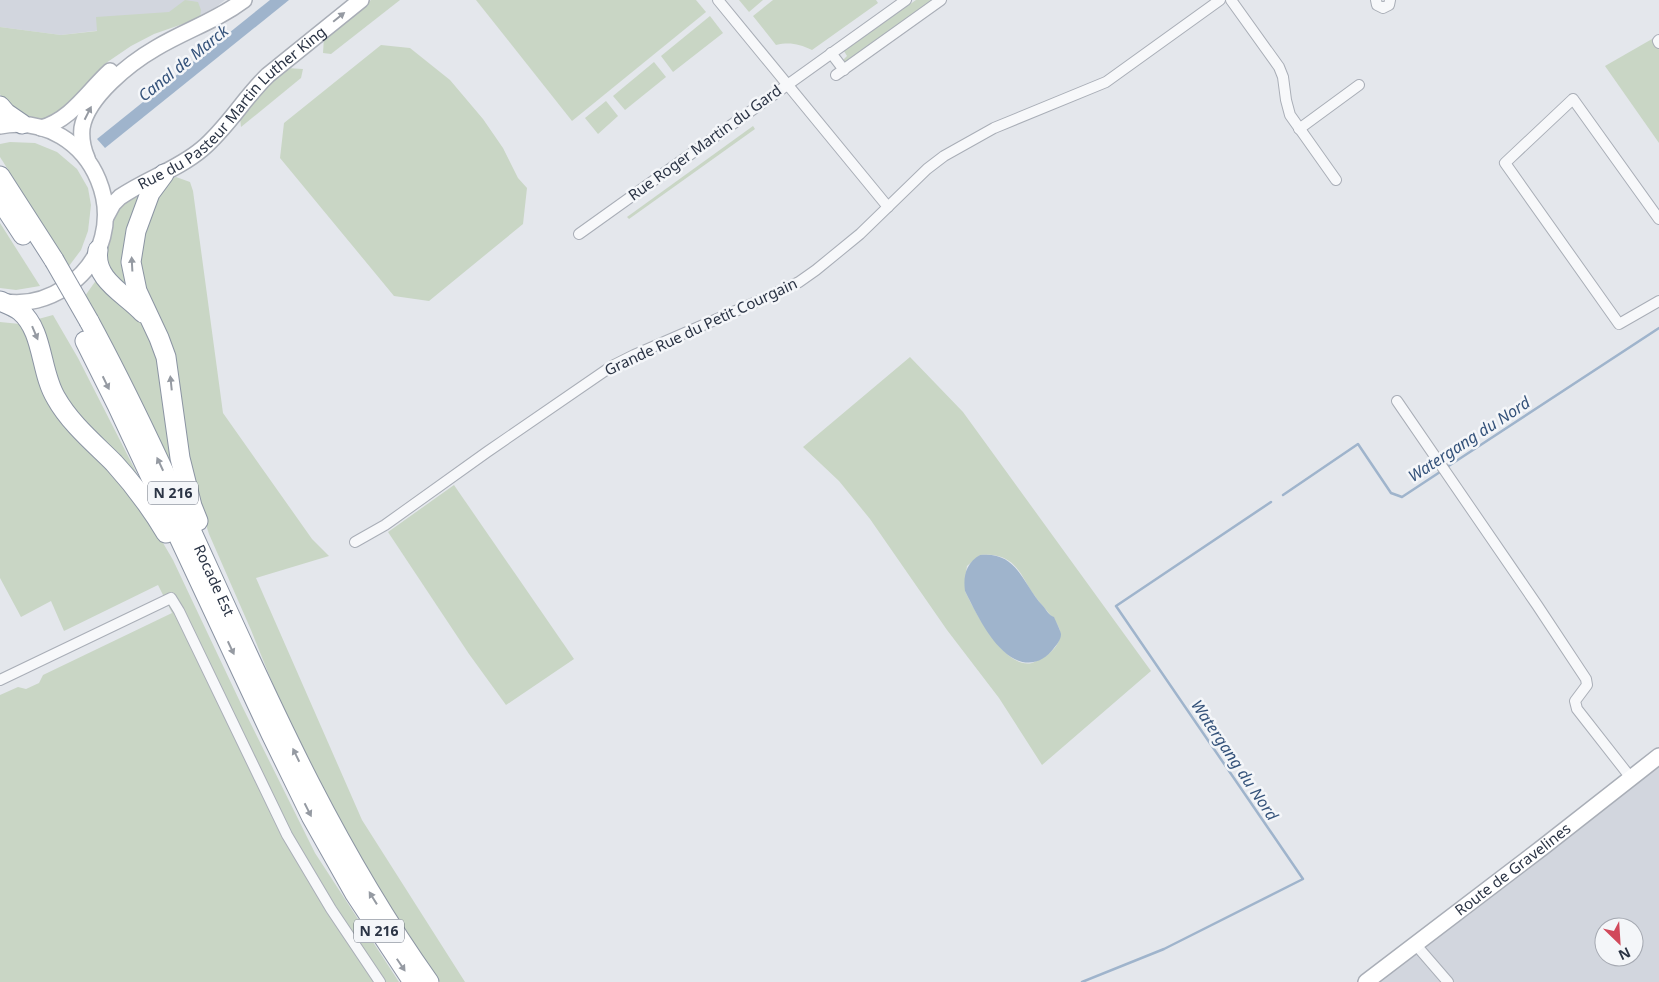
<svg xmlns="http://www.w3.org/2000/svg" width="1659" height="982" font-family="'Noto Sans',sans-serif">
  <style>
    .built { fill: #d2d6de; fill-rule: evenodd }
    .green { fill: #c9d6c5; fill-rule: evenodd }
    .water { fill: #9fb4cc }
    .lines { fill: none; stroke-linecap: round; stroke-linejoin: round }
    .stream { stroke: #9fb4cc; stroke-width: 2.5 }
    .street-casing { stroke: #a9aeb7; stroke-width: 12 }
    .secondary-casing { stroke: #a9aeb7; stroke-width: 18 }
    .highway-casing { stroke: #8b94a3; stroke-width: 21 }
    .street { stroke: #f7f8fa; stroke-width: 10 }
    .secondary { stroke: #fff; stroke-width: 15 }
    .highway { stroke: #fff; stroke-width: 19 }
    .highway-bridge-casing { stroke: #8b94a3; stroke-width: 21; stroke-linecap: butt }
    .highway-bridge { stroke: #fff; stroke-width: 19 }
    .oneway { fill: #959aa2 }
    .labels { text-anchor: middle; stroke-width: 5; stroke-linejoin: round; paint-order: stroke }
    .shield { fill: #f4f6f9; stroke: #676e7b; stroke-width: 1 }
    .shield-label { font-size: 14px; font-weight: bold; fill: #2b3445 }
    .street-label { font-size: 15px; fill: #2b3445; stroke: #f4f6f9 }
    .water-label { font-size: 16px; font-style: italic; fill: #34527a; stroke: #f4f6f9 }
  </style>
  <rect width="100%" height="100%" fill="#e4e7ec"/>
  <g class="built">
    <polygon points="0,0 225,0 202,18 61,35 0,27"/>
    <path d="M1659,764V982H1375L1470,914L1642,779ZM1604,927H1634V957H1604Z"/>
  </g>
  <g class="green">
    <polygon points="185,0 198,2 201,10 200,18 154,34 131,46 106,63 61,111 45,120 18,116 4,102 0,94 0,27 61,35 97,31 96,17 169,12"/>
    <polygon points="371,0 400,0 331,54 323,53 324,37"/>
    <polygon points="476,0 696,0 706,12 572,121"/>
    <polygon points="739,0 763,0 749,12"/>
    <path d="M773,0H876L878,3L812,50C799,44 790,42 776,45L753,16Z"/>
    <polygon points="916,0 934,0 846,63 843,60 847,56 844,51"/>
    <polygon points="710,16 723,33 673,72 661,56"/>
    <polygon points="1659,35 1659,143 1605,66"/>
    <polygon points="381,45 410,48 450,80 483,119 503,148 518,178 527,188 523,224 429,301 394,296 280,158 284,123"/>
    <polygon points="654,62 666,77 625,110 613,96"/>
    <polygon points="286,68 303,69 301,78 241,127 240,118 264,87"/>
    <polygon points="606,101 618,116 598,134 585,118"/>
    <polygon points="753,126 755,129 629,219 627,217"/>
    <polygon points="10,142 35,143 57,152 77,169 88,188 91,205 88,231 81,250 69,266 0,157 0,144"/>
    <polygon points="176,177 190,182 193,191 223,413 312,539 329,556 256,578 362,820 465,982 440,982 401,925 352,844 284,712 251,630 209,534 193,485 140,277 138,249 150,211 166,181"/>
    <path d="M145,190L136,296L105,272C105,249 108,216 127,200C132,196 139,194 145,190Z"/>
    <polygon points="0,223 40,286 16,290 0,288"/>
    <polygon points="97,279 152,333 187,500 85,296"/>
    <polygon points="53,315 78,358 152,503 149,519 173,560 242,706 315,853 399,982 0,982 0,695 18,687 26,689 39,683 43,675 172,613 158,585 64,631 51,601 21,617 0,578 0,322 20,324"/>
    <path d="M910,357L963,412L1151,671L1042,765L999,698L947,630L870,519L839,481L803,447ZM980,555C990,554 1001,555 1009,561C1021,569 1026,584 1034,595C1040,604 1049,612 1055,621C1058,625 1061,631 1060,635C1060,645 1050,654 1042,658C1039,659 1035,662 1032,663C1005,670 974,610 965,591V579L967,566Z"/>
    <polygon points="454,485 574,659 506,705 469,654 388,532"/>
  </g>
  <g class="water">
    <polygon points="270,0 289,0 105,148 97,139"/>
    <path d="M980,555C1018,551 1022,584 1043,606C1047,611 1049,615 1054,617C1056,622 1060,629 1061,634C1061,640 1057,644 1054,648C1043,663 1027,667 1011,657C990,643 976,613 965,591C963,576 966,563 980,555Z"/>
  </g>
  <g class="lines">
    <g class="stream">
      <polyline points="1447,467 1659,328"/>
      <polyline points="1283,495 1358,444 1391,493 1402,497 1443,470"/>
      <polyline points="1082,982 1164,949 1303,879 1116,606 1271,502"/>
    </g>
    <defs>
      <g id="street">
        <polyline points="718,0 888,207"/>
        <polyline points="1231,0 1279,67 1283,77 1286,100 1290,115 1336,180"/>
        <polyline points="1376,0 1377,5 1383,8 1389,5 1390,0"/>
        <polyline points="1659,40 1658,41 1659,43"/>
        <polyline points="831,53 844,70"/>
        <polyline points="836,75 941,0"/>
        <polyline points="1299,129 1359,85"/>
        <polyline points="1659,219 1573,99 1505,163 1619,324 1659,301"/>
        <polyline points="579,234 906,0"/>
        <polyline points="1397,401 1537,605 1586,679 1587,685 1575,701 1577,709 1631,778"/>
        <polyline points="355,542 385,525 487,452 612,366 634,355 770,296 799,282 816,270 860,234 927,169 944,156 994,128 1106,82 1220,0"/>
        <polyline points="0,680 171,598 179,611 287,835 331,909 380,982"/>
        <polyline points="1416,945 1448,982"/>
      </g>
      <g id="secondary">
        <path d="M0,126C94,109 146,233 66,287C48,299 26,305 5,302"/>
        <path d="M41,128C71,120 88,91 110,71"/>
        <path d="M87,158C83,149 81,138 82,128C87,97 130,63 156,48C186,30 216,21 244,0"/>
        <path id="s1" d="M106,217L113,204L120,197C146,179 177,170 202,149C228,127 244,98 268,75L361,0"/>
        <path id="s2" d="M1366,982L1543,847L1659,756"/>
      </g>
      <g id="highway">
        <polyline points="0,106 6,113 22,124"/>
        <polyline points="164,174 150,193 136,231 131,262 137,291 159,338 166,357 180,458 192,506 198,521"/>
        <polyline points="0,176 54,260"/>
        <polyline points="0,200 23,235"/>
        <path d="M98,250C93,280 126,294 143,313"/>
        <path d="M0,301C7,304 15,307 20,311C44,331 40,372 56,398C70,423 94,443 114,463C134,485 151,508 166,533"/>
        <path id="s3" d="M89,321C207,539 284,779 429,982"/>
        <polyline points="85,341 117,405 271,734 311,816 355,894 413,982"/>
      </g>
    </defs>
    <use href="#street" class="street-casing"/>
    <use href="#secondary" class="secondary-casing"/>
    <use href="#highway" class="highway-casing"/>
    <use href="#street" class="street"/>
    <use href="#secondary" class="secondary"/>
    <use href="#highway" class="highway"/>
    <defs>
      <polyline id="highway-bridge" points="54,260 89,321"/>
    </defs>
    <use href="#highway-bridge" class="highway-bridge-casing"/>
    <use href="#highway-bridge" class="highway-bridge"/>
  </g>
  <defs><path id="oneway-solid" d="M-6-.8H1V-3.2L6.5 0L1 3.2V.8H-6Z" transform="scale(1.25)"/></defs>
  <g class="oneway">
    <use href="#oneway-solid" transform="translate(339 17) rotate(-39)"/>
    <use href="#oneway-solid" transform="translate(88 113) rotate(-63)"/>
    <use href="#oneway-solid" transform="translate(132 264) rotate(-93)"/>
    <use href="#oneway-solid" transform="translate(35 333) rotate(67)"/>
    <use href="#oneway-solid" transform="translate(106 383) rotate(64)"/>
    <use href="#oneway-solid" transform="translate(171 383) rotate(-96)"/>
    <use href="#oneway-solid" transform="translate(160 464) rotate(-115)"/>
    <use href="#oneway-solid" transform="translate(231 648) rotate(65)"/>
    <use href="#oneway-solid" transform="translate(296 755) rotate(-116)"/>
    <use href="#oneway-solid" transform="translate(308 810) rotate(63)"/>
    <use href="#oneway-solid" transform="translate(373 898) rotate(-122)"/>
    <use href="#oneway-solid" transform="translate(401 965) rotate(56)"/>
  </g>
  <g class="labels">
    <g class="shield">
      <rect x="148" y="481.5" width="50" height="23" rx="4"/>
      <rect x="354" y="919.5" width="50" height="23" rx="4"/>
    </g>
    <g class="shield-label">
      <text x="173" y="498">N 216</text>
      <text x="379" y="936">N 216</text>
    </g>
    <g class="street-label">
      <text dy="5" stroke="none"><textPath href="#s1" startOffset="169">Rue du Pasteur Martin Luther King</textPath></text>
      <text transform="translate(705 143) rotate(-36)" y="5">Rue Roger Martin du Gard</text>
      <text transform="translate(701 327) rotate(-25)" y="5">Grande Rue du Petit Courgain</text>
      <text dy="5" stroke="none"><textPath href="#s3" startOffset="288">Rocade Est</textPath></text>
      <text dy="5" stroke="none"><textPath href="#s2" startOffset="185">Route de Gravelines</textPath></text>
    </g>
    <g class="water-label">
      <text transform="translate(183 63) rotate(-39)" y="6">Canal de Marck</text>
      <text transform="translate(1469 439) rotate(-33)" y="6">Watergang du Nord</text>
      <text transform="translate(1235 760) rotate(56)" y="6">Watergang du Nord</text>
    </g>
  </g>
  <g transform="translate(1619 942) rotate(155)"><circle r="24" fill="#f4f6f9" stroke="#a4a8b1"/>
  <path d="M0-4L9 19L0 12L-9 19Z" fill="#d1495b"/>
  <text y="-8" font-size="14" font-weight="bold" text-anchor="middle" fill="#2b3445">N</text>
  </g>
</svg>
